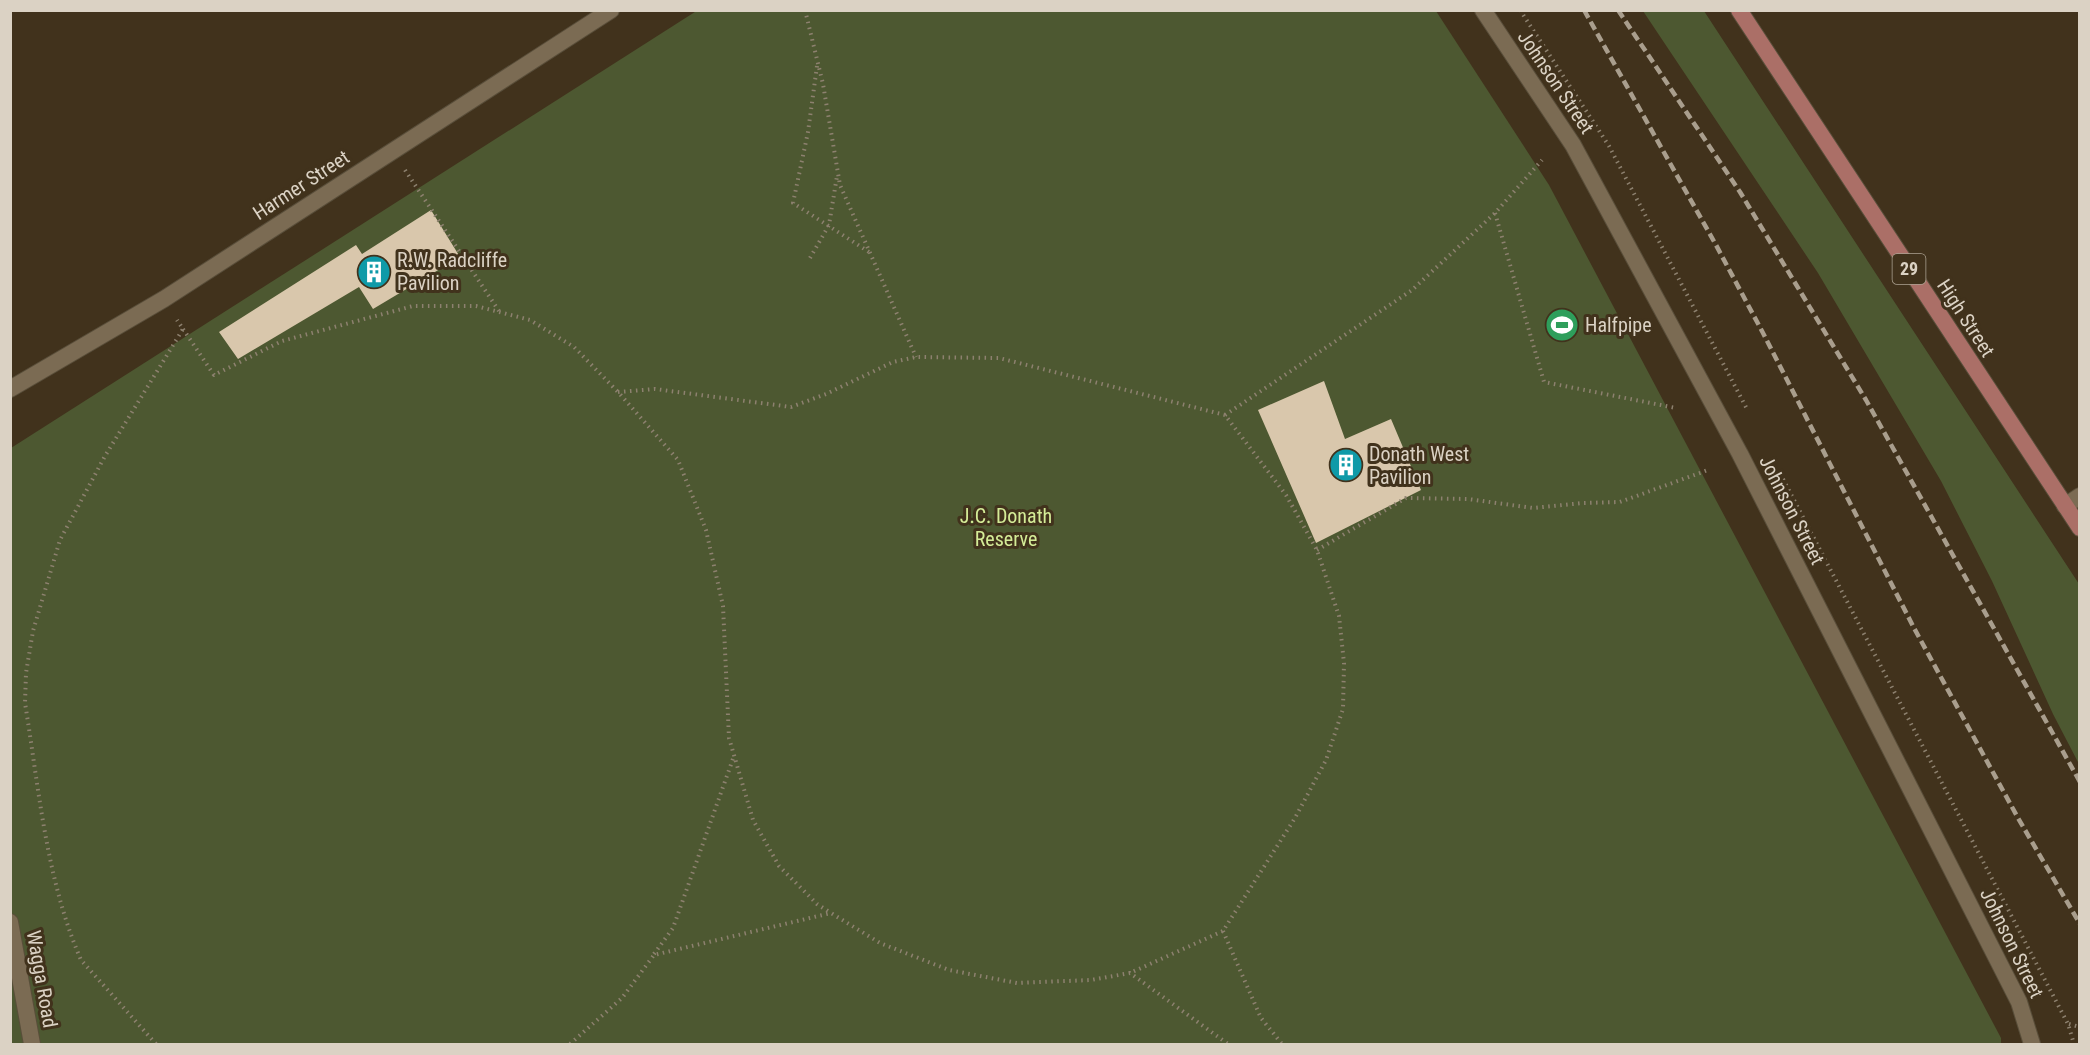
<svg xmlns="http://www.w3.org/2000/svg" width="2090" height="1055" font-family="'Roboto Condensed',sans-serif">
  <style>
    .green { fill: #4d5831 }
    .building { fill: #d9c7ac }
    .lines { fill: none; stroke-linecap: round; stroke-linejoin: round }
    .minor-casing { stroke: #594e3a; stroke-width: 18 }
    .tertiary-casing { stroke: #594e3a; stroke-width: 18 }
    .primary-casing { stroke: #594e3a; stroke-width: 18 }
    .path { stroke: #8d816f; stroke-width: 4; stroke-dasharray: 1.5 4.5; stroke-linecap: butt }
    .minor { stroke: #7b6b53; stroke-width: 16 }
    .tertiary { stroke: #7b6b53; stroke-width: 16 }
    .primary { stroke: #ab6f67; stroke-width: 16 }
    .rail { stroke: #a99e8d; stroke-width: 4.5; stroke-dasharray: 9 4.5; stroke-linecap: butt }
    .labels { text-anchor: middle; stroke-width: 6; stroke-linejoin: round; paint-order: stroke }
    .shield { fill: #41321c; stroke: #ada292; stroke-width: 1.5 }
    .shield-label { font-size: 18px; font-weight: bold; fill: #dbd2c4 }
    .street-label { font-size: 20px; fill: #dbd2c4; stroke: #41321c }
    .poi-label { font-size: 20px; fill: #dbd2c4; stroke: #41321c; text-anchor: start }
    .park-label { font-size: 20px; fill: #d4ec97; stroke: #41321c }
  </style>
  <rect width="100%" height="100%" fill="#41321c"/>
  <g class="green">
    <polygon points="698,10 1436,11 1549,185 2001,1038 2001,1044 11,1044 11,448"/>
    <polygon points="1643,11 1704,11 2079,584 2079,764 2053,714 1992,581 1941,481 1818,273"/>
  </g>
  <g class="building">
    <polygon points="431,210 460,257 373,309 359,287 238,359 219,332 356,245 362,254"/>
    <polygon points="1324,381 1345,439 1391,419 1421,490 1316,543 1258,410"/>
  </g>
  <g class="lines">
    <defs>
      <g id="minor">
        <polyline points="10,389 164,299 611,10"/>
        <polyline points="2065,506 2080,496"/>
        <polyline points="10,922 32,1044"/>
      </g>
      <polyline id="tertiary" points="1483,10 1573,145 1740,454 2019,1002 2032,1044"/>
      <polyline id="primary" points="1739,10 2080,528"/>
    </defs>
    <use href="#minor" class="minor-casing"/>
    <use href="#tertiary" class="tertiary-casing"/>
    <use href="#primary" class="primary-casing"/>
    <g class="path">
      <polyline points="805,10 823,84 840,185 916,357"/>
      <polyline points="1520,10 1609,146 1748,411"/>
      <polyline points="817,66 808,132 793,203 869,252"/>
      <polyline points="405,170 499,311"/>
      <polyline points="1495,213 1544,382 1676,408"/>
      <polyline points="810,258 829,225 837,176"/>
      <polyline points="183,329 214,375 282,341 413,306 476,306 530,320 574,347 618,392 678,460 706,530 723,606 729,738 753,820 779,866 817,904 831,913"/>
      <polyline points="618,392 655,389 791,407 826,394 893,362 916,357 999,358 1225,415 1286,495 1317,550 1339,616 1344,663 1343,709 1326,760 1295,818 1223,931 1130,973"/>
      <polyline points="1225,415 1412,290 1495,213 1542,160"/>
      <polyline points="1783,479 2068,1024 2074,1044"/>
      <polyline points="1317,550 1406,498 1468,499 1533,508 1583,503 1620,502 1708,470"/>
      <polyline points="1223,931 1261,1018 1282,1044"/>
      <polyline points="654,954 673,928 734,756"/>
      <polyline points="2069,1024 2080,1027"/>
      <path d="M156,1044L81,960C46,879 39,789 25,703L26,673L33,631L60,540L105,456L183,329L177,320"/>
      <polyline points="570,1044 622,998 654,955 831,913 880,943 949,970 1017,983 1091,980 1130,973 1228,1044"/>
    </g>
    <use href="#minor" class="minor"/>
    <use href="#tertiary" class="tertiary"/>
    <use href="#primary" class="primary"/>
    <g class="rail">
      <polyline points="1584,10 1716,245 1763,333 1914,628 2018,818 2080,924"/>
      <polyline points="1618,10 1740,192 1866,400 2080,782"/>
    </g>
  </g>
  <defs>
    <symbol id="building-disc" viewBox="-11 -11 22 22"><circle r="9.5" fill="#0f9aa8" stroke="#41321c"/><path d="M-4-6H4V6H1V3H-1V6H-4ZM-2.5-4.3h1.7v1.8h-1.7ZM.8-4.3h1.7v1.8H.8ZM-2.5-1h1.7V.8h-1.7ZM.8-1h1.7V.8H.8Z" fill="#fff"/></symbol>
    <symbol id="stadium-disc" viewBox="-11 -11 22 22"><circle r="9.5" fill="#2e9e5b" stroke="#41321c"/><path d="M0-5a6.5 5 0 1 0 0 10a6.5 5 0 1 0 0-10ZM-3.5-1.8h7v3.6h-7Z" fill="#fff"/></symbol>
  </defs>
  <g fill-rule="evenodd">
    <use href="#building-disc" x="355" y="253" width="38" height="38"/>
    <use href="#stadium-disc" x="1543" y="306" width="38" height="38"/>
    <use href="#building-disc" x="1327" y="446" width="38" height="38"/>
  </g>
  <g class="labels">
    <rect class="shield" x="1892.5" y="254" width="33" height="30" rx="4.5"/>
    <g class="shield-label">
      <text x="1909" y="275">29</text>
    </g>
    <g class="street-label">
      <text transform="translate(1556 82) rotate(56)" y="7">Johnson Street</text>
      <text transform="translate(301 185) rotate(-33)" y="7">Harmer Street</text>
      <text transform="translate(1966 318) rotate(57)" y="7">High Street</text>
      <text transform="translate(1792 510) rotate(63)" y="7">Johnson Street</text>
      <text transform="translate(2012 943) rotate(64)" y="7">Johnson Street</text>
      <text transform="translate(42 979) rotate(80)" y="7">Wagga Road</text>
    </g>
    <g class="poi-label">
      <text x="397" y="267">R.W. Radcliffe<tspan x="397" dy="23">Pavilion</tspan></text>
      <text x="1585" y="332">Halfpipe</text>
      <text x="1369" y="461">Donath West<tspan x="1369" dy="23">Pavilion</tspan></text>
    </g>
    <g class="park-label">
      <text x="1006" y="523">J.C. Donath<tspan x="1006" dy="23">Reserve</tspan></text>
    </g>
  </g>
  <rect width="2090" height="1055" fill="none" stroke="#dbd2c4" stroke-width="24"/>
</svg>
